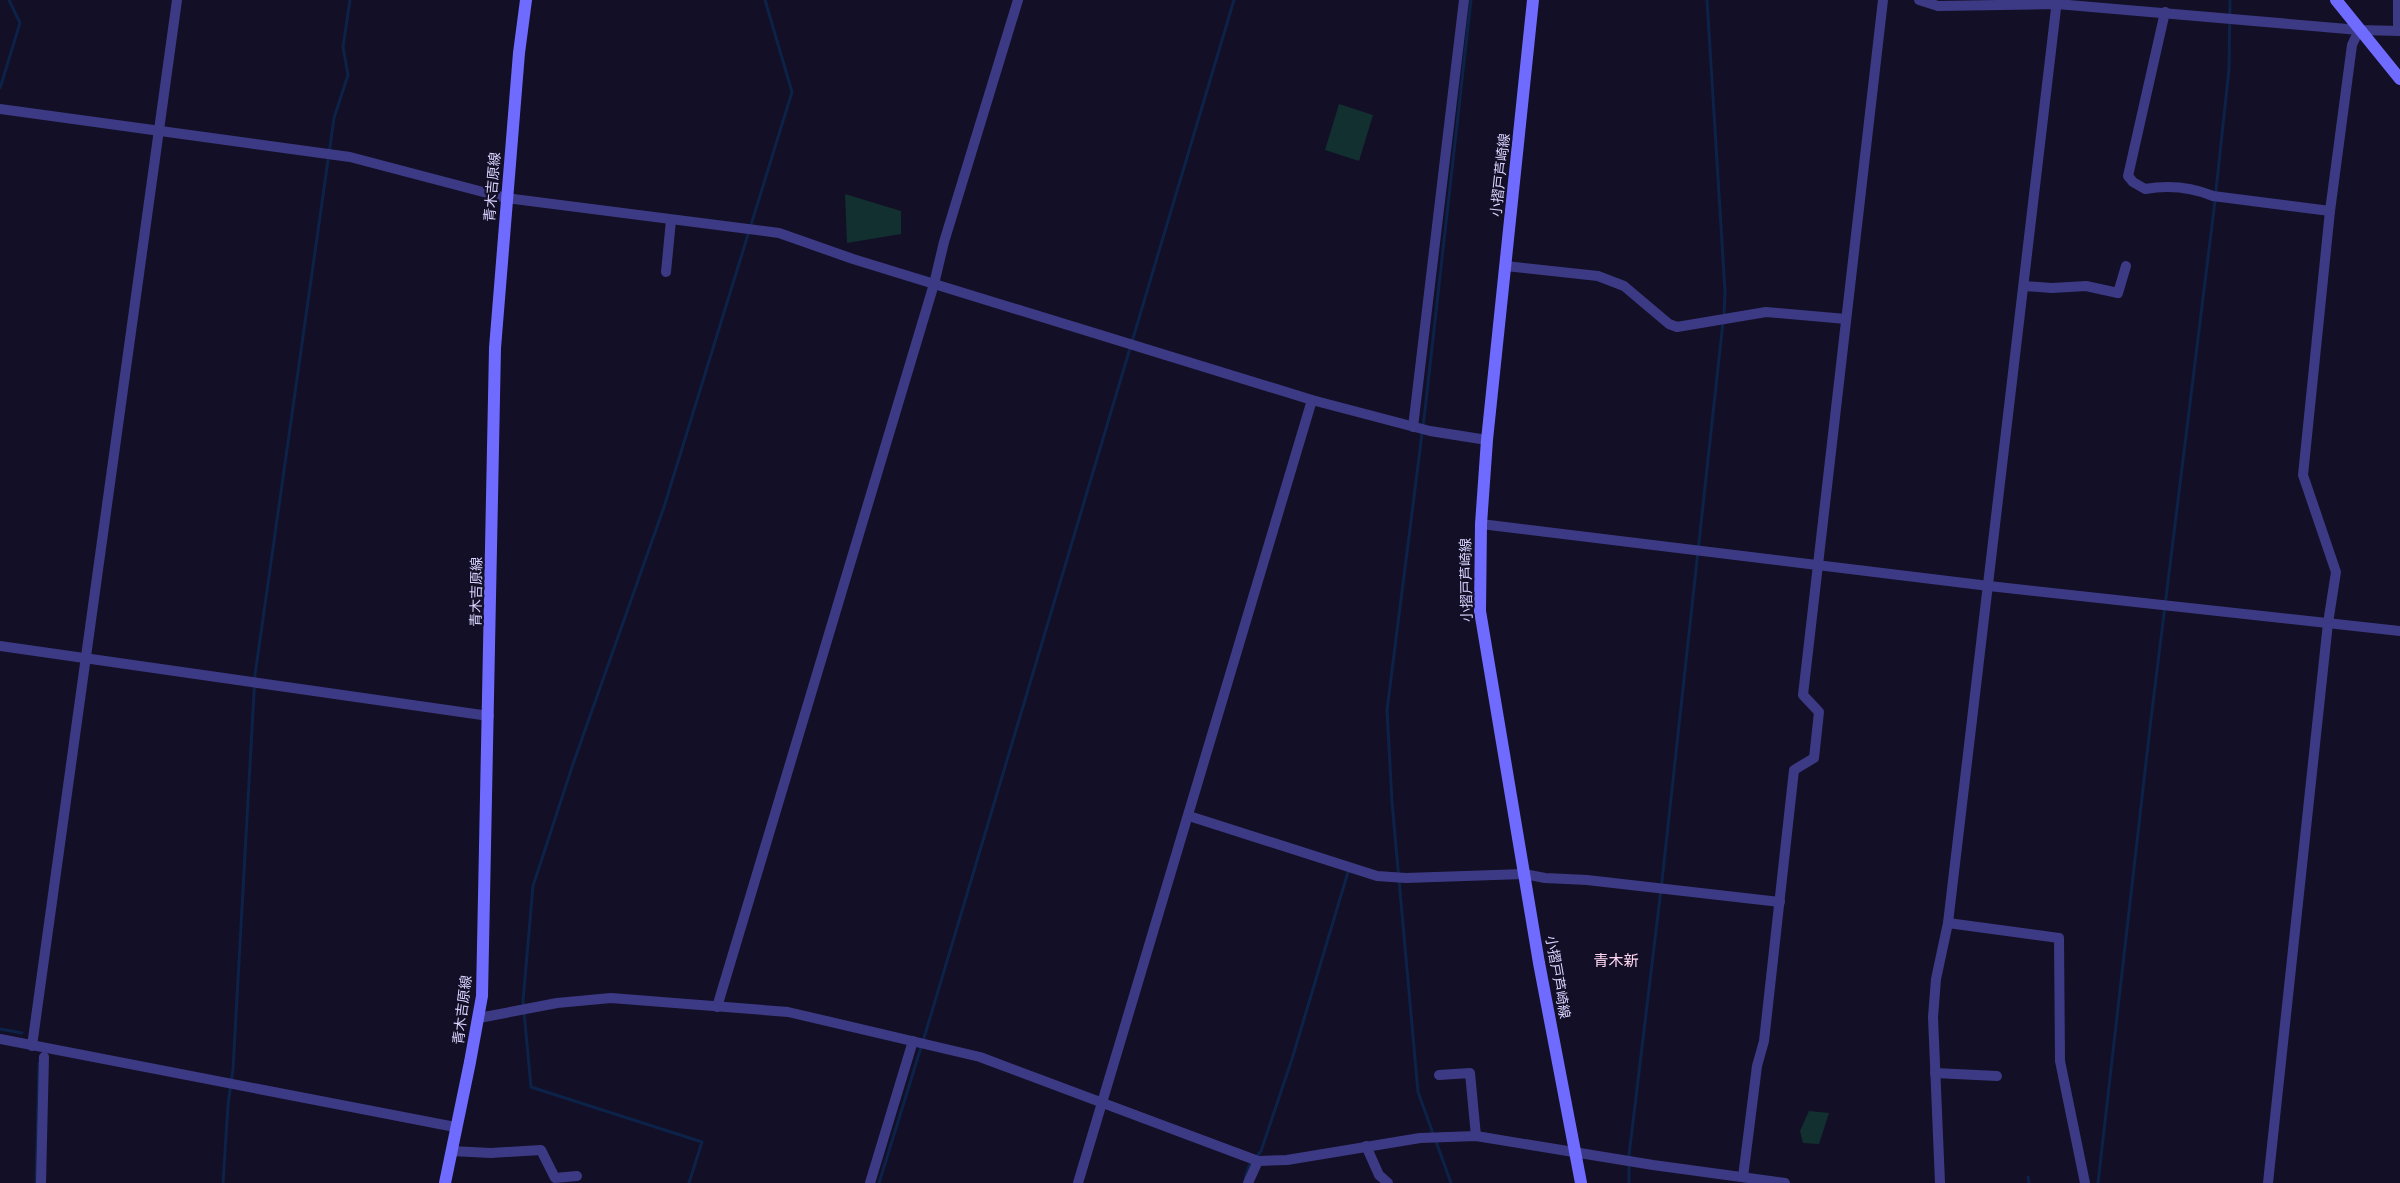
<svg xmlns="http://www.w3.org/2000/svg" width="2400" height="1183" font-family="'IBM Plex Sans','Noto Sans JP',sans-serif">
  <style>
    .green { fill: #12302f }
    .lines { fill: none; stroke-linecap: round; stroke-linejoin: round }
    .stream { stroke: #0c2248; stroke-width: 3 }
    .street { stroke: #3d3a85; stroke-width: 10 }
    .secondary { stroke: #6f6bff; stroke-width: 12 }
    .labels { text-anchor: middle; stroke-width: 4.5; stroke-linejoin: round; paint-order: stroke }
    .street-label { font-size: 14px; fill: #d9d4ff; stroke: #130f26 }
    .neighbourhood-label { font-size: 15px; fill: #ffd6f0; stroke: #130f26 }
  </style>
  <rect width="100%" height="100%" fill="#130f26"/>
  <g class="green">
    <polygon points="1339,104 1373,115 1359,161 1325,150"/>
    <polygon points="845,194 901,211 901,234 847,243"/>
    <polygon points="1809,1111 1829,1113 1819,1144 1803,1143 1800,1131"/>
  </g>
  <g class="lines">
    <g class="stream">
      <polyline points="1707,0 1725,291 1724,316"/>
      <polyline points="0,88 20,23 9,0"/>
      <polyline points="0,1029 22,1033"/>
      <polyline points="2028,1177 2029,1183"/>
      <polyline points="1245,1178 1249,1166 1261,1151 1292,1059 1348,872"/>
      <polyline points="36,1183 39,1063"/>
      <polyline points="223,1183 228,1105 233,1069 255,675 334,118 348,75 343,47 350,0"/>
      <polyline points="689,1183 702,1142 531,1087 523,1001 533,886 572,767 664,507 792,92 765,0"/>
      <polyline points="879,1183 927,1028 1234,0"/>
      <polyline points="1451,1183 1418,1092 1392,802 1387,710 1425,410 1471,0"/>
      <polyline points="1629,1183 1629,1155 1662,881 1723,322"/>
      <polyline points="2098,1183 2151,719 2214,209 2229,69 2230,0"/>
    </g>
    <g class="street">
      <polyline points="1919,0 1938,6 2057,4 2359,30 2400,31"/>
      <polyline points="2398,0 2398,31"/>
      <path d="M2165,12L2128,176L2133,182L2145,189C2168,185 2191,187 2213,196L2330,211"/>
      <polyline points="0,109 350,157 506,198 779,233 853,259 1312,400 1430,431 1487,440"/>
      <polyline points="1506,266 1598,276 1624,286 1669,324 1677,327 1766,312 1846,319"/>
      <polyline points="666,272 671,220"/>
      <polyline points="2024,286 2052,288 2086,286 2118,293 2126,266"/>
      <polyline points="1413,427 1464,0"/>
      <polyline points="1481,524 1989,586 2400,631"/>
      <polyline points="0,646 489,716"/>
      <polyline points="1189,816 1377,876 1406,878 1524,874 1545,878 1587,880 1780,902"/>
      <polyline points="1948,923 2059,938 2060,1061 2085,1183"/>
      <polyline points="717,1007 934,284 944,242 1018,0"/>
      <polyline points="479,1018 557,1003 611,998 788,1012 980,1057 1258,1161 1287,1160 1420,1138 1476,1136 1653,1165 1785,1183"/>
      <polyline points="0,1039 455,1127"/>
      <polyline points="32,1046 177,0"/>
      <polyline points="1935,1073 1997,1076"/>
      <polyline points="1439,1075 1470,1073 1476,1136"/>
      <polyline points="1366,1146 1379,1175 1388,1183"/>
      <polyline points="451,1151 491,1153 541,1150 555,1178 577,1176"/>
      <polyline points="1743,1177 1757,1066 1764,1041 1794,770 1814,758 1819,712 1803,695 1883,0"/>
      <polyline points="41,1183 44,1057"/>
      <polyline points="870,1183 913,1041"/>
      <polyline points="1078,1183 1312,400"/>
      <polyline points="1248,1183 1258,1161"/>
      <polyline points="1940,1183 1933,1017 1936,979 1948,923 2057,0"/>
      <polyline points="2268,1183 2328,623 2336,572 2303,475 2330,211 2352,45 2359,30"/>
    </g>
    <g class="secondary">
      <polyline points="1533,0 1487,440 1481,524 1480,611 1539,963 1581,1183"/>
      <polyline points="2336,0 2400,79"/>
      <polyline points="445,1183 470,1062 482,996 495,348 519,53 526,0"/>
    </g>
  </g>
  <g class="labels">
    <g class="street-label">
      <text transform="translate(1500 175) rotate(-84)" y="5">小摺戸芦崎線</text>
      <text transform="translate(492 187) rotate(-85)" y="5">青木吉原線</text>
      <text transform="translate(1466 580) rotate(-91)" y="5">小摺戸芦崎線</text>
      <text transform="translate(476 592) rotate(-89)" y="5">青木吉原線</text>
      <text transform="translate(1558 977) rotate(80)" y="5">小摺戸芦崎線</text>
      <text transform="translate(462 1010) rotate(-83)" y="5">青木吉原線</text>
    </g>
    <g class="neighbourhood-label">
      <text x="1616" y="966">青木新</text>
    </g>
  </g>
</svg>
